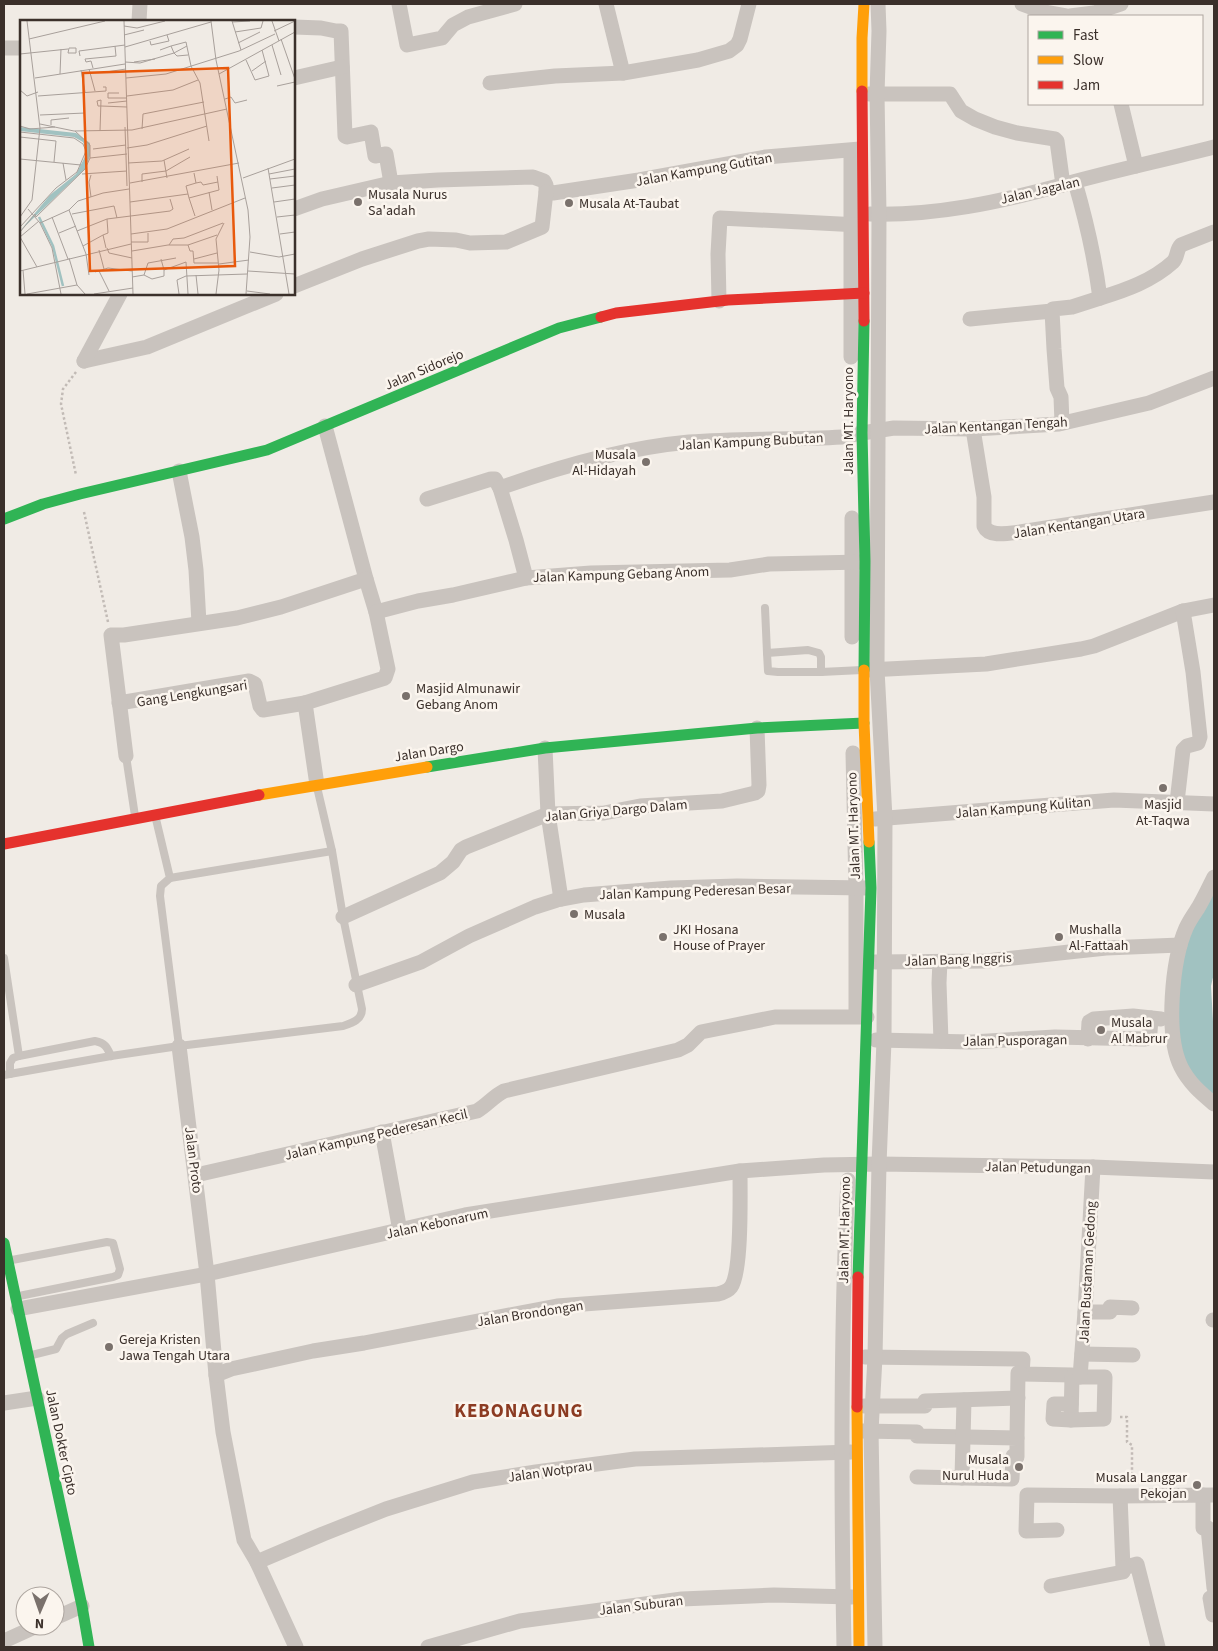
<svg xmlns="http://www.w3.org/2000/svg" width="1218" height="1651" font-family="'Source Sans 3',sans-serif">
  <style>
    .water { fill: #a1c2c1 }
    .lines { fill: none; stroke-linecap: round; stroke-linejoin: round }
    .path { stroke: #c2bbb6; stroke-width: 2.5; stroke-dasharray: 2.5 2.5; stroke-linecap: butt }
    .lane { stroke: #c9c3be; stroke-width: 8 }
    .street { stroke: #c9c3be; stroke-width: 15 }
    .fast { stroke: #30b455; stroke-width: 11 }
    .slow { stroke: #ff9f0a; stroke-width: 11 }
    .jam { stroke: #e5322d; stroke-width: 11 }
    .poi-dot { fill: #7a716c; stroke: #fbf5ee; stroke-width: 2 }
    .labels { text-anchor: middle; stroke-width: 5; stroke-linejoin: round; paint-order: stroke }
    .street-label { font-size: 14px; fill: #3b302b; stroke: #fbf5ee }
    .poi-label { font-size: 14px; fill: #3b302b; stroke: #fbf5ee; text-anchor: start }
    .district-label { font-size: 19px; font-weight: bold; letter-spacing: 1px; fill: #8c3b22; stroke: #fbf5ee }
    .inset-river { fill: none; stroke: #a1c2c1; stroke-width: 2.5 }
    .inset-road { fill: none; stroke: #a8a09b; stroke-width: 1 }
    .view { fill: #e8590c; fill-opacity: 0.15; stroke: #e8590c; stroke-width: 2.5 }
    .inset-edge { fill: none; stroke: #3b302b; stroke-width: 2.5 }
  </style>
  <rect width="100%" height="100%" fill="#f0ebe5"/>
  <polygon class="water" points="1214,880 1214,973 1211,986 1214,1039 1214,1103 1176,1051 1180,954"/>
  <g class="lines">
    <g class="path">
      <polyline points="76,372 63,389 61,404 76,475"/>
      <polyline points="84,512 108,622"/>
      <polyline points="1120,1417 1127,1417 1127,1442 1132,1445 1132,1482"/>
    </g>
    <g class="lane">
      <polyline points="765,608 767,653"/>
      <polygon points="808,650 819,653 821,657 821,672 778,672 768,671 767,653"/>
      <polyline points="821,672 862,670"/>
      <polyline points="126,756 135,816"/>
      <polyline points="317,787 332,851"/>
      <polyline points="155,815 170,878 161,886 160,896 179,1046"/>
      <polyline points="4,958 19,1056 13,1058 10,1063 10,1074"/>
      <path d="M19,1056L95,1041C105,1043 107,1047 111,1056"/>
      <path d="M4,1075L111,1056L179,1046L343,1026C352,1023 362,1020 362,1009L343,917L332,851L170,878"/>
      <polyline points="12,1260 107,1242 113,1243 120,1269 118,1275 113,1277 19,1296"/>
      <polyline points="32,1355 56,1349 62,1338 67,1334 93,1323"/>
    </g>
    <g class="street">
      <polyline points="399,4 407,45 442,38 453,25 468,17 515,4"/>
      <polyline points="606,4 623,73"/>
      <polyline points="1022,4 1044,12 1066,16"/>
      <polyline points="1070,16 1094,13 1121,4"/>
      <polyline points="139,21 140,4"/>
      <polyline points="294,27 321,28 336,31 341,31 345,136 347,137 371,132 375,156 386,154 391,183"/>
      <polyline points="4,48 21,48"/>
      <polyline points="294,78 342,67"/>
      <polyline points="490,83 555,76 623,73 698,60 729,51 737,45 740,39 749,4"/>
      <polyline points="869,94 950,94 961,111 975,119 995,127 1017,133 1055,139 1057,141 1063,185"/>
      <polyline points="1121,104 1136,166"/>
      <polyline points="851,155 851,357"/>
      <polyline points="294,209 322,199 391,183 438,180 533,177 544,181 546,185 546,192 553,193 639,180 766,157 860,149"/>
      <path d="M870,214C935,216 1000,202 1062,185C1112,171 1164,160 1214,147"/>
      <polyline points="294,286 362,259 418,241 429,239 456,240 470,243 506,242 542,227 546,192"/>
      <path d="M1100,298C1126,290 1152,281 1173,262C1178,257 1176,250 1181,245L1214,232"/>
      <polyline points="719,301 718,254 720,218 859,225"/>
      <polyline points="970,319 1052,311"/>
      <polyline points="84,361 147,347 276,294"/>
      <polyline points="84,361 120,294"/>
      <path d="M1062,423L1061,397L1057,388L1054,349L1052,311L1053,309L1072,307L1100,298C1095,259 1086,220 1075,182"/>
      <polyline points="325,426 366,579"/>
      <path d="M973,429L984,497V526C989,538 1010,533 1020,532L1214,502"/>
      <polyline points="179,471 192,537 196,570 199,623"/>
      <polyline points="427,499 491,479 495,479 500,488"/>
      <polyline points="852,518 852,637"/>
      <path d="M526,578L516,540L500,488C561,466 624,448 689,442C740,438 791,440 842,437L862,433L894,428L973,429L1059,424L1149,403L1214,378"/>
      <polyline points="868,670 986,664 1081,649 1094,646 1183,611 1214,605"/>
      <polyline points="119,703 249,681 255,684 260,706 263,710 305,703"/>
      <polyline points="545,748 548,814 561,899"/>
      <polyline points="853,753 856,888 856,1010"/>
      <polyline points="126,756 111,635 124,635 237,618 281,607 366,579 376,612"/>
      <polyline points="317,785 305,703 385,678 388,669 376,612 418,601 453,595 526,578 591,573 730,570 769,564 862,562"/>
      <polyline points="1177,802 1183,750 1187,746 1198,743 1200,737 1193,672 1183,611"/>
      <polyline points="875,819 1114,800 1214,804"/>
      <path d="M1214,877C1209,887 1204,898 1198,908C1194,914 1189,921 1186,928C1172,960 1165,1035 1181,1067C1189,1083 1201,1093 1214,1104"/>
      <polyline points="343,917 440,873 453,862 461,850 466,847 548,814 604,813 640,806 722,801 755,793 758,791 759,785 757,728"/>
      <polyline points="940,961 939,983 941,1041"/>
      <polyline points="875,962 986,961 1106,948 1180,945"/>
      <polyline points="356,985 421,962 469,936 535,907 557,900 584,895 671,888 737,886 867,888"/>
      <polyline points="1088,1039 1089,1022 1094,1019 1133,1016 1161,1019"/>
      <polyline points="876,1040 972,1042 1055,1037 1145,1039 1147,1038 1150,1032 1151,1018"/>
      <polyline points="179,1046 207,1274 216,1375 223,1432 244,1540 257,1562 296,1647"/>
      <polyline points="382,1132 400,1231"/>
      <path d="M196,1175L477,1111C487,1105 494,1096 504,1091L678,1050L688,1045L701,1032L775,1017H867"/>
      <polyline points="18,1309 207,1274 465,1215 740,1171 824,1165 879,1164 1093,1167 1214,1172"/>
      <polyline points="1085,1312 1110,1312 1110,1307 1132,1308"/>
      <polyline points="1213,1320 1214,1320"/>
      <polyline points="1082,1354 1133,1355"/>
      <polyline points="865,1357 1023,1359 1022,1374 1072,1375 1072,1377"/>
      <path d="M216,1375L231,1369L313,1351L364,1343L557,1306L718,1294C722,1293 728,1291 731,1287C742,1272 740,1193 740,1171"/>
      <polygon points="1072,1377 1105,1377 1104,1419 1071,1420"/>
      <polyline points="1080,1377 1085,1312 1093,1167"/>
      <polyline points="4,1403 37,1398"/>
      <polyline points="1071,1404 1054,1404 1053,1419 1071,1420"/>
      <polyline points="864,1406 925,1406 925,1401 1018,1398"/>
      <polyline points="862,1431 917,1432 917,1436 1017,1438 1017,1457 1013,1456 1012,1479 917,1477"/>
      <polyline points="1017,1438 1018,1373 1022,1374"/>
      <polyline points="962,1478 964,1400"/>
      <polyline points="1203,1495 1203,1528 1208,1528 1214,1588"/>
      <polyline points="1120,1496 1123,1568 1137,1564 1158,1647"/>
      <polyline points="1057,1530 1026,1531 1027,1495 1120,1496 1214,1495"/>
      <polyline points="257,1562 323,1534 386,1509 473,1482 536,1472 635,1459 851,1452"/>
      <polyline points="1051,1586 1123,1572 1123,1568"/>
      <polyline points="1214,1598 1210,1598 1213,1615 1214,1615"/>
      <polyline points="55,1618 82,1606"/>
      <polyline points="4,1641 37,1626"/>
      <polyline points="428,1647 520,1621 682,1599 774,1595 852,1597"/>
      <path d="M844,1647C841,1492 840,1335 848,1180"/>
      <polyline points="875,1647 871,1431 875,1357 879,1164 884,1041 885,818 877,670 879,214 877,94 879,31 878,4"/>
    </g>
    <g class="fast">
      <polyline points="864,321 862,433 865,561 864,670"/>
      <polyline points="4,519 43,504 80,494 267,450 559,328 601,317"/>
      <polyline points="427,767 545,748 757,728 864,723"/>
      <polyline points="4,1243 82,1606 89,1647"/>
      <polyline points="858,1277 871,888 869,842"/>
    </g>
    <g class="slow">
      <polyline points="862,91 862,38 864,4"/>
      <polyline points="864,670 864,723 869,842"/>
      <polyline points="259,795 427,767"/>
      <polyline points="857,1407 859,1647"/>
    </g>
    <g class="jam">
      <polyline points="862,91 864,321"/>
      <polyline points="601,317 616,313 728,300 864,293"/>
      <polyline points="4,844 259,795"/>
      <polyline points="857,1407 858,1277"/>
    </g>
  </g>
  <g class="poi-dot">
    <circle cx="358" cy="202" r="5"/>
    <circle cx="569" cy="203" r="5"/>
    <circle cx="646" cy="462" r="5"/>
    <circle cx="406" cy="696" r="5"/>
    <circle cx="1163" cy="788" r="5"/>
    <circle cx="574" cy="914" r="5"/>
    <circle cx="663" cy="937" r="5"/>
    <circle cx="1059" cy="937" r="5"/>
    <circle cx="1101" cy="1030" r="5"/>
    <circle cx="109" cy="1347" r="5"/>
    <circle cx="1019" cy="1467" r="5"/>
    <circle cx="1197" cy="1485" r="5"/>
  </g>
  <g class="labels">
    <g class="street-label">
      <text transform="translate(704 169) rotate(-10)" y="5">Jalan Kampung Gutitan</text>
      <text transform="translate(1040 190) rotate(-13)" y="5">Jalan Jagalan</text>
      <text transform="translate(424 369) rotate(-23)" y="5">Jalan Sidorejo</text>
      <text transform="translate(848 421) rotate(-90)" y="5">Jalan MT. Haryono</text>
      <text transform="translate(996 425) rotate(-3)" y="5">Jalan Kentangan Tengah</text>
      <text transform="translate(751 441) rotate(-3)" y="5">Jalan Kampung Bubutan</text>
      <text transform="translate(1079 523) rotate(-9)" y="5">Jalan Kentangan Utara</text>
      <text transform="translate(621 574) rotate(-2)" y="5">Jalan Kampung Gebang Anom</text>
      <text transform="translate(192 693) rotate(-9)" y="5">Gang Lengkungsari</text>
      <text transform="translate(429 751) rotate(-9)" y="5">Jalan Dargo</text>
      <text transform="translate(1023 807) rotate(-5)" y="5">Jalan Kampung Kulitan</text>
      <text transform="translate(616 810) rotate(-5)" y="5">Jalan Griya Dargo Dalam</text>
      <text transform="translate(853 826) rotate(-92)" y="5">Jalan MT. Haryono</text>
      <text transform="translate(695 891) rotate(-2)" y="5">Jalan Kampung Pederesan Besar</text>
      <text transform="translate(958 959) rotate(-2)" y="5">Jalan Bang Inggris</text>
      <text transform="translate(1015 1040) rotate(-1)" y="5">Jalan Pusporagan</text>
      <text transform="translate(376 1134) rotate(-13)" y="5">Jalan Kampung Pederesan Kecil</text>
      <text transform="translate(194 1160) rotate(83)" y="5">Jalan Proto</text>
      <text transform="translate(1038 1167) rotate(1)" y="5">Jalan Petudungan</text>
      <text transform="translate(437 1223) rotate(-12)" y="5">Jalan Kebonarum</text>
      <text transform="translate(844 1230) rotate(-89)" y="5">Jalan MT. Haryono</text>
      <text transform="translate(1087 1272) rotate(-87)" y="5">Jalan Bustaman Gedong</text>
      <text transform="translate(530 1313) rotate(-9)" y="5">Jalan Brondongan</text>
      <text transform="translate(62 1442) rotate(78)" y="5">Jalan Dokter Cipto</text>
      <text transform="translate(550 1471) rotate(-8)" y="5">Jalan Wotprau</text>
      <text transform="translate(641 1605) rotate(-7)" y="5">Jalan Suburan</text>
    </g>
    <g class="poi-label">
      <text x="368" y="199">Musala Nurus<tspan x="368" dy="16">Sa'adah</tspan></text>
      <text x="579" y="208">Musala At-Taubat</text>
      <text x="636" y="459" text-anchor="end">Musala<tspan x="636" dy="16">Al-Hidayah</tspan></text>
      <text x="416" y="693">Masjid Almunawir<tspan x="416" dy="16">Gebang Anom</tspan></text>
      <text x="1163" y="809" text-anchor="middle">Masjid<tspan x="1163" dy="16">At-Taqwa</tspan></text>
      <text x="584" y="919">Musala</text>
      <text x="673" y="934">JKI Hosana<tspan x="673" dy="16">House of Prayer</tspan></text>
      <text x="1069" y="934">Mushalla<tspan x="1069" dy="16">Al-Fattaah</tspan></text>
      <text x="1111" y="1027">Musala<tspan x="1111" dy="16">Al Mabrur</tspan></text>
      <text x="119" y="1344">Gereja Kristen<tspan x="119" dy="16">Jawa Tengah Utara</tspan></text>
      <text x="1009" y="1464" text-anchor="end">Musala<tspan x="1009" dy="16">Nurul Huda</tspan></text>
      <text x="1187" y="1482" text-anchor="end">Musala Langgar<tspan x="1187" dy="16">Pekojan</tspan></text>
    </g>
    <g class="district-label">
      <text x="519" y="1417">KEBONAGUNG</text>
    </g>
  </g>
  <g transform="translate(20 20)">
    <rect width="275" height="275" fill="#f0ebe5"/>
    <path d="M0,107L56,113L70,123V136L65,149L0,211L30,175L56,154L67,133L63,122L54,117L0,111Z" fill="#a1c2c1"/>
    <path class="inset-river" d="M19,197L33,226L43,266"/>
    <path class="inset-road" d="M104,1L113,274M191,1L196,40L228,190L230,217L226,274M212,1L221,30M252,1L259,21M212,2L230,1M104,6L117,8L145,1M254,11L275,1M215,12L241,8L243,1M104,15L124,10M9,19L85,1M261,19L275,59M130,21L131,25L149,21L147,15M218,23L240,12M252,25L261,55M151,26L166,22L171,46L180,63L189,121M167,26L154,33L157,36L168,35M105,27L191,2M49,28H56V33H48ZM0,34L48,29M60,36L59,31L105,25M226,40L235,60L249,56L242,30M105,42L120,43L154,33L151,26L140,30M114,42L135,39M73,48L71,41L66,42L65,39L96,36L95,26M69,49L75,71M61,50L65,72M232,51L246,41M86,52L106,49M40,54L41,29M199,54L275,12M15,58L105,44M106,58L146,54L219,31L255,14M257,66L275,62M0,70L7,76L18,72M99,73H88V78H107M18,76L86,71V67H83M107,76L153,70L178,60M205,79L211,77L215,83L227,80M88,83L107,81M81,86L107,87M20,95L65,93M20,104L54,111L112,110L207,89M31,105V100L49,98M0,106L10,109L35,107M105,107L107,166M122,109L123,94L184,82M80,111L81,80L77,81L78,86H81M0,112L54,118L63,124L66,131L57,152L36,168L0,207M0,117L36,121L34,142M107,128L127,125L187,106M73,129L106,125M70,138L107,134M0,139L61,145M144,140L147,158M43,143L46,160M108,143L142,141L169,129M248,148L269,274M62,154L107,151M249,154L275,149M71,155L69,162L71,177M223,158L275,139M250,159L275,156M122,162V154L146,151L170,137M110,163L219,143M176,163L181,162L183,165L198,162M252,168L275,165M189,172L192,190M168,174L169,178L199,170L197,156M169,178L175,196M110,182L168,174L166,166L176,163L174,153M254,182L275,179M8,189L20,203L32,228L41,274M49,190L66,234L69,255M52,194L94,186L97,198M0,197L12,180L20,108L7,1M32,197L48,239M257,197L275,195M20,203L49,190L58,181L83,173L109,169M57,211L87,199L150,191L153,189L150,179M0,212L15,194L16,197L65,149L70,138V125L55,111M39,213L56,206M111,214L147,209L225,178M260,214L275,212M0,217L17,247M0,217L19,201M111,222H128V213M149,225L153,219L164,218L203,203M168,225L170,231H173L174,243H198M63,226L83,215M86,228L83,215L88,213L87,199M87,228L89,233L112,238M79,230L84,249M112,231L148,225H168L197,215M230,232L259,237L275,234M49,238L57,265L65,274M141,239L144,250L166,242L168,274M174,239L197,233M199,244L229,240M3,250L5,274M0,251L111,224M79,251L89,271M228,251L275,254M75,252L88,248L112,251M124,255L132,259L144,256V250M176,255L178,274M112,257L124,255L128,243L156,238M227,271L250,274M7,274L57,265M74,274L113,268M159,274L157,260L166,256L227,254M196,274L199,250L196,219L204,203"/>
    <path class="view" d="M208,48L215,246L70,251L63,53Z"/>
    <rect width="275" height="275" class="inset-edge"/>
  </g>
  <rect width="1218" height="1651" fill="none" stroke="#3b302b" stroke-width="10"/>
  <rect x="1028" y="15" width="175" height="90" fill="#fbf5ee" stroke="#aea6a0"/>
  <rect x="1038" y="31" width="25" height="8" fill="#30b455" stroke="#aea6a0"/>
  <text x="1073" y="40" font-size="15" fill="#3b302b">Fast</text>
  <rect x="1038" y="56" width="25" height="8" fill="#ff9f0a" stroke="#aea6a0"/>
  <text x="1073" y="65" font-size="15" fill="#3b302b">Slow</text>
  <rect x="1038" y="81" width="25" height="8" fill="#e5322d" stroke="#aea6a0"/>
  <text x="1073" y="90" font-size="15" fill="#3b302b">Jam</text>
  <g transform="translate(40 1611) rotate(182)"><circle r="24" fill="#fbf5ee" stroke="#aea6a0"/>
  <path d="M0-4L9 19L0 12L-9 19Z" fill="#7a716c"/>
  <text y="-8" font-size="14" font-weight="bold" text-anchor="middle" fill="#3b302b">N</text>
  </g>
</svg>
